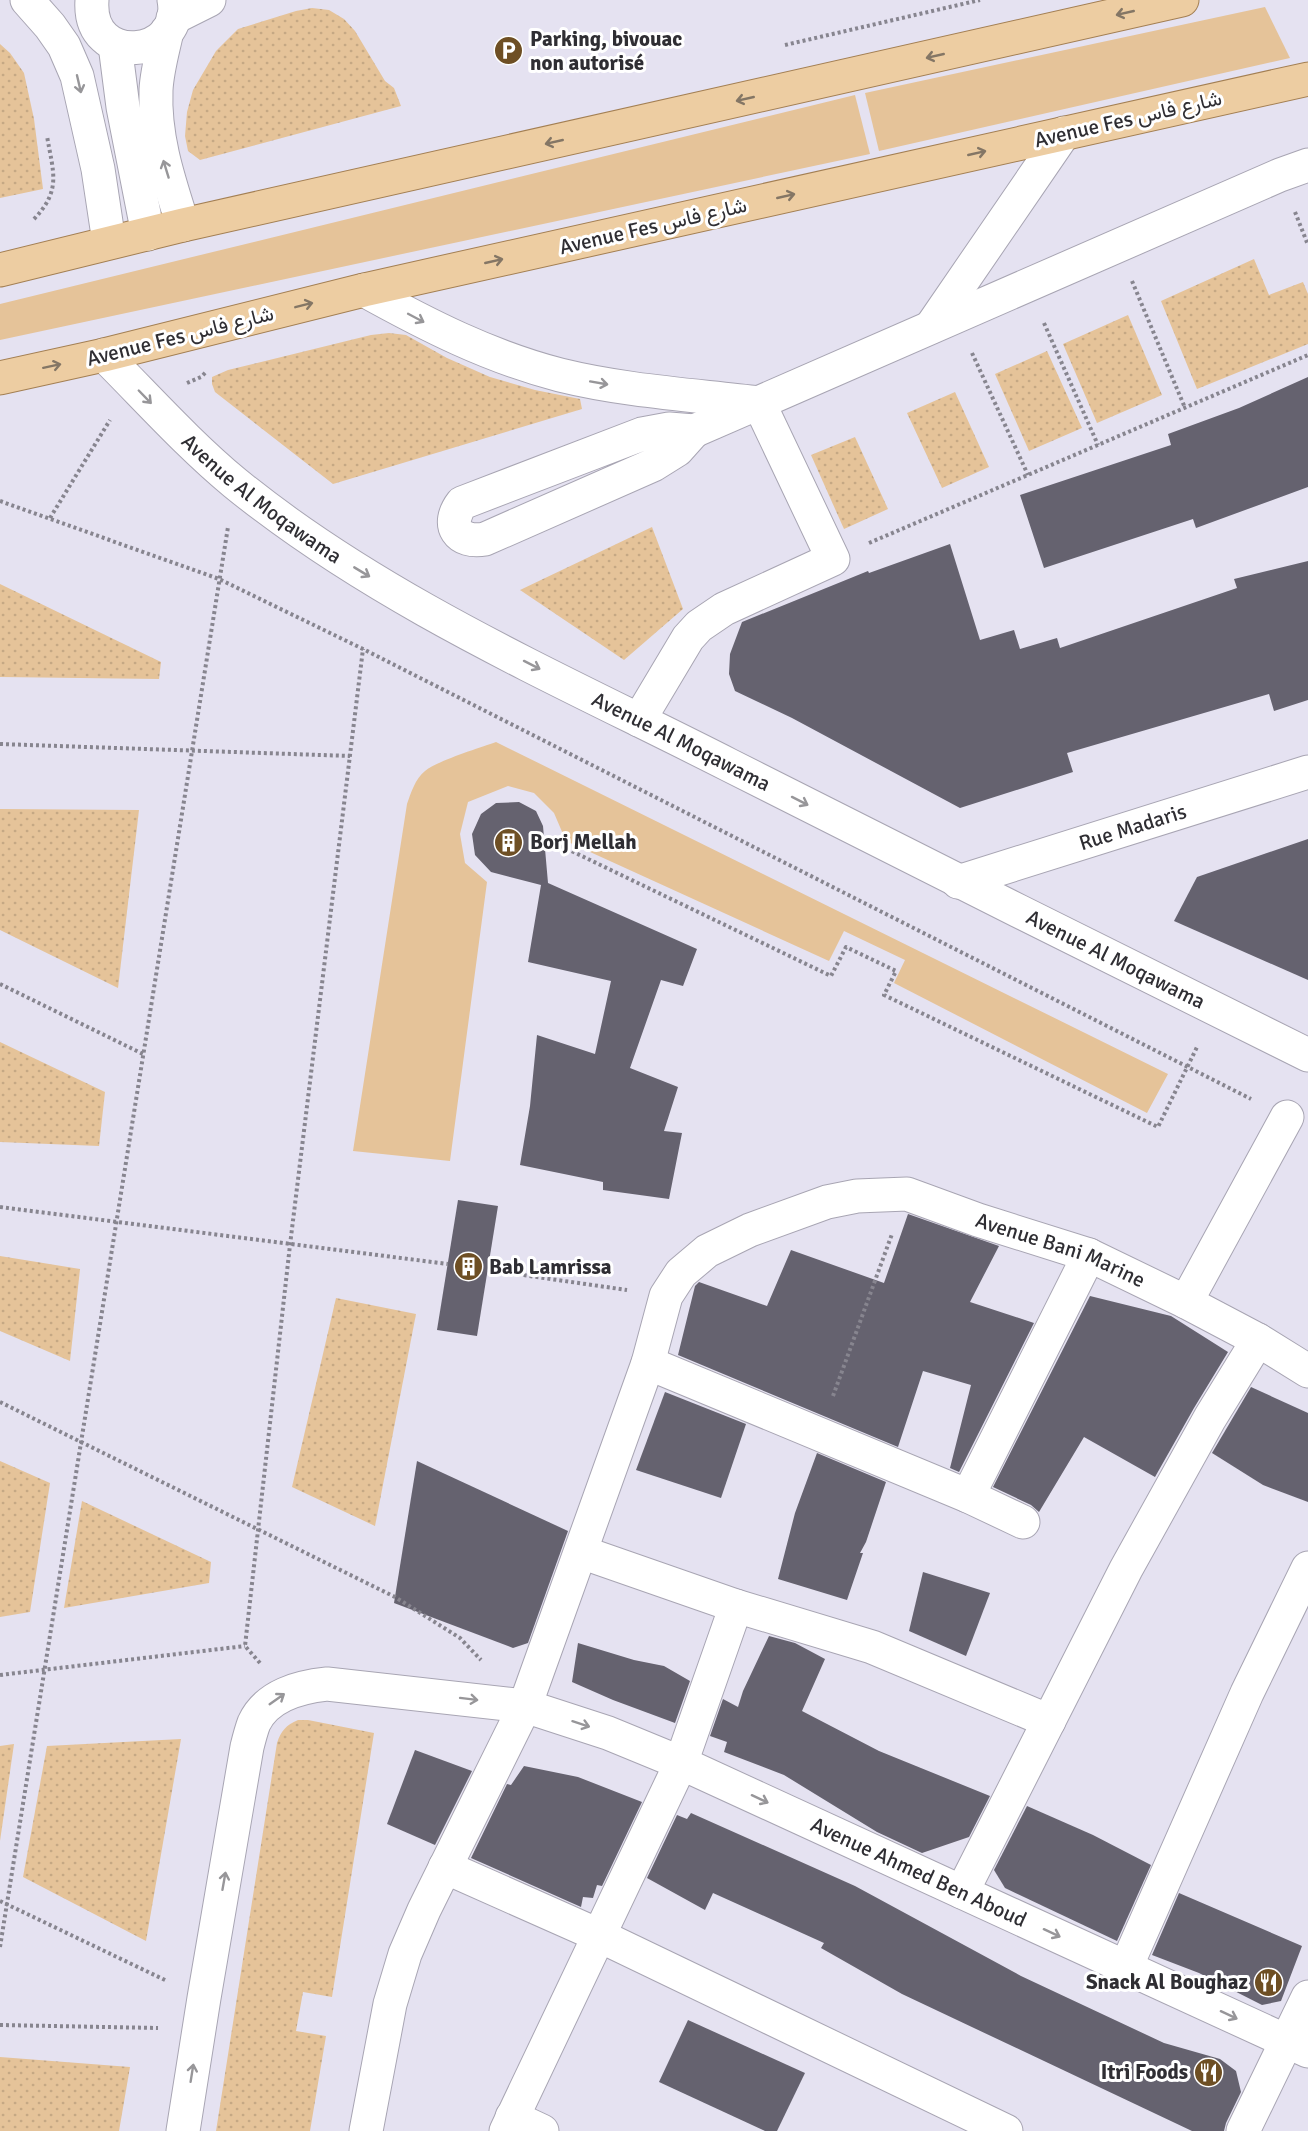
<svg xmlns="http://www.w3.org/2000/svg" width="1308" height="2131" font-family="Signika,Vazirmatn,sans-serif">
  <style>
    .green { fill: #e5c399 }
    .garden { fill: url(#garden-dots) }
    .building { fill: #65626f }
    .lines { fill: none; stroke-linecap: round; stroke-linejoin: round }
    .minor-casing { stroke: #a8a5b3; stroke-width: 35 }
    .major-casing { stroke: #a37f53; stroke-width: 35 }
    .path { stroke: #87858f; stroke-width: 4; stroke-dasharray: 3 3; stroke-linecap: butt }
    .minor { stroke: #fff; stroke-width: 33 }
    .major { stroke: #edcda2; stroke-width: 33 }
    .oneway { stroke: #847665 }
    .oneway2 { stroke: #979699 }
    .labels { text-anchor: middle; stroke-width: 6; stroke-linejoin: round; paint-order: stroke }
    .poi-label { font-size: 21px; font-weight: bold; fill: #2f2e33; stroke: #fff; text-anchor: start }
    .street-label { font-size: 21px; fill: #2f2e33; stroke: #fff }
  </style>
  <defs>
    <pattern id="garden-dots" width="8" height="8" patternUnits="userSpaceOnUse" patternTransform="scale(1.5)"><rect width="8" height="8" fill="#e5c399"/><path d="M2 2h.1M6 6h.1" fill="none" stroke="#c5a884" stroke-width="1.8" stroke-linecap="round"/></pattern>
  </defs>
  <rect width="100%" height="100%" fill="#e5e2f1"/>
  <g class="green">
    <polygon points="1265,7 1290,58 879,151 865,93"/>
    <polygon points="855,95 870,154 0,340 0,304"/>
    <path d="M496,742L1168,1074L1147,1113L894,983L905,960L844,931L829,961L566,841L554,813L534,793L508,786L468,802L460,834L465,863L487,882L450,1161L353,1151L407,804C411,793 415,779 425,771C437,761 479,748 496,742Z"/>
  </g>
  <g class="garden">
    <polygon points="312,8 329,10 344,19 355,31 385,81 394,88 401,106 200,160 188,151 185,136 187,112 193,90 216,51 238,29 296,11"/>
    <polygon points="0,44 10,53 24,73 34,119 43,189 0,198"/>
    <polygon points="1254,259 1269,295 1303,282 1308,294 1308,344 1197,389 1161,301"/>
    <polygon points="1128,315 1162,395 1097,423 1063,344"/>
    <polygon points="389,333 406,335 447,358 490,377 535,390 580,399 582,409 333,484 215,392 212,384 212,377 228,370 371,335"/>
    <polygon points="1047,351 1082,428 1029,451 995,374"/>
    <polygon points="955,392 989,467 942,488 907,413"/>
    <polygon points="855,437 888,509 844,529 811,455"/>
    <polygon points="652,527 683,609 624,660 520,590"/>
    <polygon points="0,584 161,662 159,679 0,677"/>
    <polygon points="0,809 139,810 118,988 0,930"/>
    <polygon points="0,1042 105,1092 99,1146 0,1142"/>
    <polygon points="0,1256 80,1269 70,1361 0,1331"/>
    <polygon points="336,1298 416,1314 375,1526 292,1487"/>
    <polygon points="0,1461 50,1483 30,1612 0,1617"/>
    <polygon points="82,1501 211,1562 209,1583 64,1608"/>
    <path d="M298,1720H308L374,1733L332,1997L303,1992L296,2031L326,2036L310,2131H216L277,1743C281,1731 286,1725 298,1720Z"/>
    <polygon points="181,1739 146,1941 23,1877 47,1746"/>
    <polygon points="14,1744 0,1841 0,1746"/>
    <polygon points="0,2057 130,2067 119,2131 0,2131"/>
  </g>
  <g class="building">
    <polygon points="1308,377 1308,487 1196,528 1193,519 1044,568 1020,495 1171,445 1168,434 1239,408"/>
    <polygon points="950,544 980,640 1014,630 1020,649 1057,638 1060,648 1237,588 1234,579 1308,561 1308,700 1274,711 1269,694 1067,753 1073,772 960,808 792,718 735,691 729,674 730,654 742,622 868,571 869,573"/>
    <polygon points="519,802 536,811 543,826 548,883 697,949 683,986 661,980 630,1068 678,1087 664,1131 682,1133 669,1199 603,1190 603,1182 520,1165 530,1106 537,1035 595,1054 611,981 528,962 541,885 491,872 475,855 472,834 481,814 496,803"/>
    <polygon points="1308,839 1308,980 1174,921 1197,877"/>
    <polygon points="458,1200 498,1206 477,1336 437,1330"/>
    <polygon points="908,1214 999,1246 970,1302 1034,1323 959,1472 950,1468 971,1385 923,1371 898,1447 678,1355 695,1286 699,1282 767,1306 791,1250 884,1283"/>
    <polygon points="1090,1296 1171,1316 1228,1352 1194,1408 1155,1477 1084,1437 1039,1512 1031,1505 993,1487"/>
    <polygon points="1251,1387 1308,1413 1308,1502 1263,1485 1212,1453"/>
    <polygon points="665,1392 746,1424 721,1498 636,1470"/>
    <polygon points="817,1453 886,1482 866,1542 860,1553 863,1553 847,1600 778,1579 795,1513"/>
    <polygon points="417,1461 568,1531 528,1643 513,1648 394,1603"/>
    <polygon points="923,1572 990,1593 966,1656 909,1631"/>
    <polygon points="769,1636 795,1643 825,1659 802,1711 879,1751 990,1796 969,1837 922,1853 877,1832 784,1775 724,1752 727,1742 710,1736 723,1699 738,1707 743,1691"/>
    <polygon points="578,1643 634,1660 664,1666 690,1681 675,1723 613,1700 572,1682"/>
    <polygon points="415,1750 472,1771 435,1845 387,1824"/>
    <polygon points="524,1766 578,1777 642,1802 602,1886 597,1885 593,1898 583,1897 581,1907 471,1858 507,1784 511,1785"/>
    <polygon points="1027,1806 1093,1835 1151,1865 1117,1941 1005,1888 994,1870"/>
    <polygon points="691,1813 855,1886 1021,1976 1164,2043 1220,2059 1236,2071 1241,2092 1226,2123 1224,2131 1192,2131 902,1994 821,1948 824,1943 713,1893 705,1910 647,1878 677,1815 687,1819"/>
    <polygon points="1179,1893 1302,1946 1281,2001 1262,2005 1199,1973 1152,1955"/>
    <polygon points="688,2020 805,2073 777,2131 765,2131 659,2082"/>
  </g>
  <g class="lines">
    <defs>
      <g id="minor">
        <polyline points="27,0 50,26 64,46 77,76 98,169 109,242"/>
        <path d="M92,0C87,69 185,58 174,0"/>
        <polyline points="173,18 209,0"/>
        <path d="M167,31C163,50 157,70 156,90C154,138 169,181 183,225"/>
        <polyline points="115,45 123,107 148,234"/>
        <path d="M364,290C427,325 490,357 560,375C625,391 693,395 759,403L833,559L724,609L699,626L688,638L639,720"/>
        <polyline points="931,327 1064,133"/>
        <path id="s1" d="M104,355C147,398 188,444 235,483C381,602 562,680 729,765C921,863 1115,959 1308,1055"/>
        <path d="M669,429L694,431L677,450L653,465L485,539C458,544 445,525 462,503L642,434Z"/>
        <polyline points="694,431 1280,175 1308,165"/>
        <path id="s2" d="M958,882L1308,772"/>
        <polyline points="1186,1302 1287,1117"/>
        <polyline points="648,1363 968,1496 1023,1522"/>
        <polyline points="968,1496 1089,1255"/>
        <polyline points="581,1552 736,1606 872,1647 1049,1721"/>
        <polyline points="445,1867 598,1935 1006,2131"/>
        <polyline points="962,1892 1126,1569 1210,1418 1258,1340"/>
        <polyline points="1126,1967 1247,1693 1308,1568"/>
        <polyline points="512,2117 542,2131"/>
        <path id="s3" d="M183,2131L204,1998L247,1747C249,1739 251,1731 254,1723C267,1695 299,1687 327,1684L525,1706L608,1733L681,1763L1308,2051"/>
        <path id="s4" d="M366,2131L390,2004L405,1954L424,1910L525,1706L648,1363L666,1296L681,1273L707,1251L750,1230L827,1202L857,1196L907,1194L978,1220L1089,1255L1186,1302L1258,1340L1308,1371"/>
        <polyline points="506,2131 681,1763 736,1606"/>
        <polyline points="1243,2131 1308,1997"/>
      </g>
      <g id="major">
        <polyline points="0,270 183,225 1182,0"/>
        <polyline points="0,378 104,355 364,290 1308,79"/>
      </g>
    </defs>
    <use href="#minor" class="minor-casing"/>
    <use href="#major" class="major-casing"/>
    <g class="path">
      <polyline points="785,45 980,0"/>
      <polyline points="1295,212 1308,245"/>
      <path d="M34,219C62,190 53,172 47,136"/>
      <polyline points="1132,281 1185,408"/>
      <polyline points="1044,323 1098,445"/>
      <polyline points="972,353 1028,475"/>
      <polyline points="187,383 201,377 206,372"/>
      <polyline points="0,501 219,579 363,649 1251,1099"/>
      <polyline points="50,518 110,420"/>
      <polyline points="869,543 1308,355"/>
      <polyline points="0,744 350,756"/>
      <polyline points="561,846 831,976 846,947 896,971 884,995 1158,1127 1198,1045"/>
      <polyline points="0,984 143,1054"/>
      <polyline points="0,1207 448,1264"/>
      <polyline points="488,1270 627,1290"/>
      <polyline points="833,1396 892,1234"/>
      <polyline points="0,1402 395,1597 460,1638 481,1660"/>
      <polyline points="260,1663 245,1646 290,1245 363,649"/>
      <polyline points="0,1675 245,1646"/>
      <polyline points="0,1901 167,1981"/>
      <polyline points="0,1947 228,527"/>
      <polyline points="0,2025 158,2028"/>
    </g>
    <use href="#minor" class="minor"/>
    <use href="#major" class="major"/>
  </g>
  <defs><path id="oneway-shaft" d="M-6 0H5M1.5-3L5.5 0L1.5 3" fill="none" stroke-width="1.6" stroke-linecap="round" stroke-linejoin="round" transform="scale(1.5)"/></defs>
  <g class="oneway">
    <use href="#oneway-shaft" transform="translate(1125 13) rotate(167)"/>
    <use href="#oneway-shaft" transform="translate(935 56) rotate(167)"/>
    <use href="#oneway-shaft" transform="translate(745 99) rotate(167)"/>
    <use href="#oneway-shaft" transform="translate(554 142) rotate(167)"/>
    <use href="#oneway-shaft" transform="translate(977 153) rotate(-13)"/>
    <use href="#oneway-shaft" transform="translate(786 196) rotate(-13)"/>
    <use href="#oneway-shaft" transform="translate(494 261) rotate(-13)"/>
    <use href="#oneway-shaft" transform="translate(304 305) rotate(-14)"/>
    <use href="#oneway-shaft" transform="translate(52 366) rotate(-12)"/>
  </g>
  <g class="oneway2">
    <use href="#oneway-shaft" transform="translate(79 84) rotate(77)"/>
    <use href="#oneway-shaft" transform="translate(166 169) rotate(-107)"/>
    <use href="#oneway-shaft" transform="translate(416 318) rotate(28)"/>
    <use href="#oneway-shaft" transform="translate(599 383) rotate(10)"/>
    <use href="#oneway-shaft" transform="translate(145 397) rotate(46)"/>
    <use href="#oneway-shaft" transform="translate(362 572) rotate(31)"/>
    <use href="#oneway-shaft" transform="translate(532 665) rotate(27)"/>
    <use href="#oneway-shaft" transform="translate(800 801) rotate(27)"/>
    <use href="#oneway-shaft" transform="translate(277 1699) rotate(-35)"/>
    <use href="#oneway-shaft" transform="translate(469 1699) rotate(7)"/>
    <use href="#oneway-shaft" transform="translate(581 1724) rotate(18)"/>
    <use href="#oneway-shaft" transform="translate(760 1799) rotate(25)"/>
    <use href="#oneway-shaft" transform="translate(224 1881) rotate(-80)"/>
    <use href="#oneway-shaft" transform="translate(1052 1933) rotate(25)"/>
    <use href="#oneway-shaft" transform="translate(1229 2015) rotate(25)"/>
    <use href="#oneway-shaft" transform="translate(192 2073) rotate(-81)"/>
  </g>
  <defs>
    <symbol id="parking-disc" viewBox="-11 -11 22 22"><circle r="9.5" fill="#6e4f24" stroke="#fff"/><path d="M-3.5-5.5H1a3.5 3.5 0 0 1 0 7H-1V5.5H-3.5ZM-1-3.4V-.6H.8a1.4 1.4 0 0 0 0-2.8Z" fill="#fff"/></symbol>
    <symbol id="building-disc" viewBox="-11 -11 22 22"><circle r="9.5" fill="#6e4f24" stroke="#fff"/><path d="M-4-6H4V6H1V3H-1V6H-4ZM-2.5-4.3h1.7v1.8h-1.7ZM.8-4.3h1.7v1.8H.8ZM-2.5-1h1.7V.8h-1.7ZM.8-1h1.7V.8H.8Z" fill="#fff"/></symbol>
    <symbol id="restaurant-disc" viewBox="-11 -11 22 22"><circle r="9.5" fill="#6e4f24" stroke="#fff"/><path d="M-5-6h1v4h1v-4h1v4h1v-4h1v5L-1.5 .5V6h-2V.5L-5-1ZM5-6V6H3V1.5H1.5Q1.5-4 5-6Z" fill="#fff"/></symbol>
  </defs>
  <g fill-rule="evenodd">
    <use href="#parking-disc" x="492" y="34" width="33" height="33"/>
    <use href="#building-disc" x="492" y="826" width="33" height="33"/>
    <use href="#building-disc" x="452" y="1250" width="33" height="33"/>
    <use href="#restaurant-disc" x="1252" y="1966" width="33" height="33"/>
    <use href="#restaurant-disc" x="1192" y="2056" width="33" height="33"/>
  </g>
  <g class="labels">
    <g class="poi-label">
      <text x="530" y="46">Parking, bivouac<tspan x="530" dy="24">non autorisé</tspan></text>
      <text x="530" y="849">Borj Mellah</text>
      <text x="489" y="1274">Bab Lamrissa</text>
      <text x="1248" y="1989" text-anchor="end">Snack Al Boughaz</text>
      <text x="1188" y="2079" text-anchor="end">Itri Foods</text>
    </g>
    <g class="street-label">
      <text transform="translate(1128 119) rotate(-13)" y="7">Avenue Fes شارع فاس</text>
      <text transform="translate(653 226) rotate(-13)" y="7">Avenue Fes شارع فاس</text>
      <text transform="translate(180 336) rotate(-14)" y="7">Avenue Fes شارع فاس</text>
      <text dy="7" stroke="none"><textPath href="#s1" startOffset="214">Avenue Al Moqawama</textPath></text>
      <text dy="7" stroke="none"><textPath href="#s1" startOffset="700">Avenue Al Moqawama</textPath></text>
      <text dy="7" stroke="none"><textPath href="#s2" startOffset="183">Rue Madaris</textPath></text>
      <text dy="7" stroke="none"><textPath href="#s1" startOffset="1186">Avenue Al Moqawama</textPath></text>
      <text dy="7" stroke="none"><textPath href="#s4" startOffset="1326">Avenue Bani Marine</textPath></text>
      <text dy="7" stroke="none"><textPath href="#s3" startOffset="1128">Avenue Ahmed Ben Aboud</textPath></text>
    </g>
  </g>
</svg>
